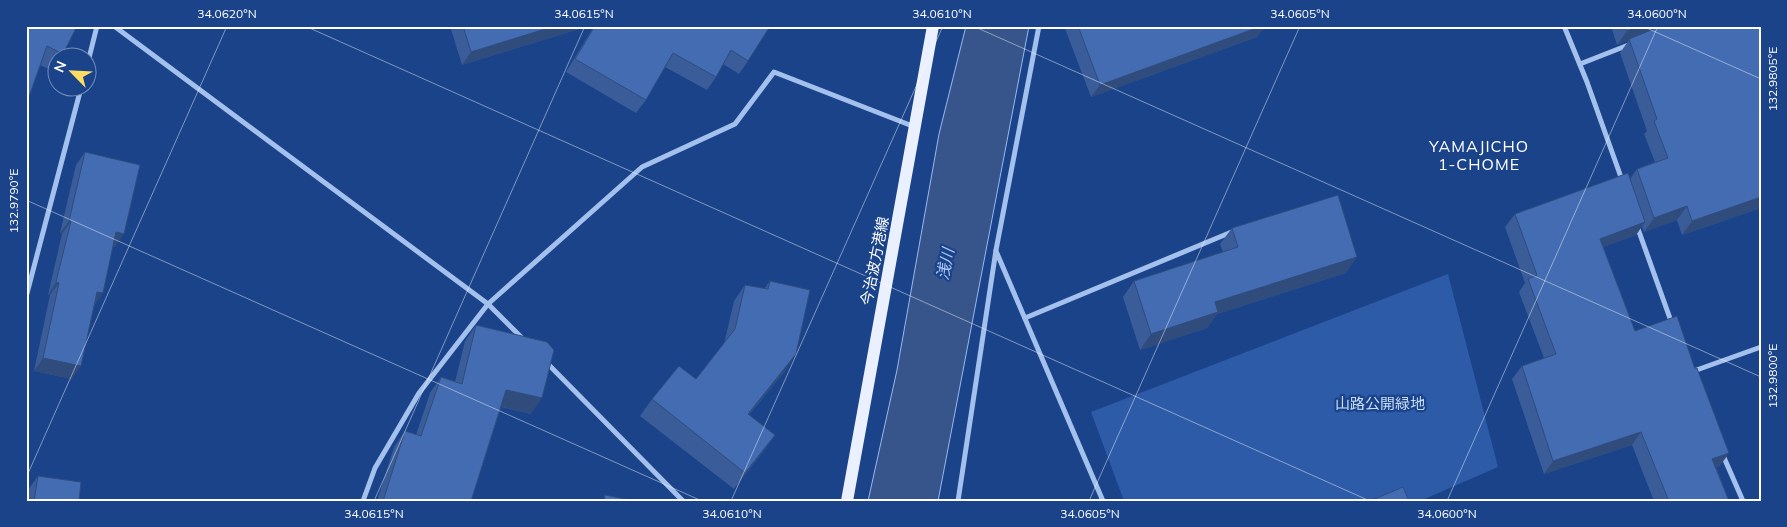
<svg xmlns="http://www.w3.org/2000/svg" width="1787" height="527" font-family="Mulish,'Noto Sans JP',sans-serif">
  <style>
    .green { fill: #2d5ba8 }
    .water { fill: #37558a; stroke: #97b9ef }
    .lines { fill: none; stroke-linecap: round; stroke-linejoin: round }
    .minor { stroke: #a4c0ed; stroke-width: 5 }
    .primary { stroke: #eaf0ff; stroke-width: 12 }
    .wall { fill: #3a5d99 }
    .shaded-wall { fill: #2f4c7d }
    .building { fill: #436cb2; stroke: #2f4c7d }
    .ticks { fill: none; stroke: #fff; stroke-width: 1; stroke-opacity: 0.45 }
    .labels { text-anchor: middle; stroke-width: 4.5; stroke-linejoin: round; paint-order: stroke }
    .street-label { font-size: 15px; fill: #fff; stroke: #1a438a }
    .park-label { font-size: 15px; fill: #c9dcf9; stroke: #1a438a }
    .neighbourhood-label { font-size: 16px; letter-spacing: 1px; fill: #fff; stroke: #1a438a }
    .water-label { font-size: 16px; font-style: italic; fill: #b0caf4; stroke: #1a438a }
    .neatline { fill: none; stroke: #fff; stroke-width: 2 }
    .ticks-label { font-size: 12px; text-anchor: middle; fill: #fff }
  </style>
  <rect width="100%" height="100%" fill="#1a438a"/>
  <polygon class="green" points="1448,274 1498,467 1420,501 1124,501 1091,412"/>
  <polygon class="water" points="966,26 1029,26 938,501 868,501 897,370 939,134"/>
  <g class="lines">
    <g class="minor">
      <polyline points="114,26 488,304 524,340"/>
      <polyline points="1564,26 1587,82 1622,180"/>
      <polyline points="88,62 97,26"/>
      <polyline points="1580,64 1631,44"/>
      <polyline points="1637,226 1672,324"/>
      <polyline points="996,251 1103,501"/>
      <polyline points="26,297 81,88"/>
      <polyline points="1025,318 1234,231"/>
      <polyline points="546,362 683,501"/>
      <polyline points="1691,372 1761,347"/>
      <polyline points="1722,453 1743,501"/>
      <polyline points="363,501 375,468 419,393 488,304 642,167 735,124 774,72 915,127"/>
      <polyline points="958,501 996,250 1039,26"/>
    </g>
    <polyline class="primary" points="847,501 933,26"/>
  </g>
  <g class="wall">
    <polygon points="26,26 63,54 60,58 58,58 58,61 51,70 40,65"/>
    <polygon points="450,26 589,26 462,65"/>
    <polygon points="594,26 766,26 748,61 739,74 723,64 716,77 707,90 665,67 646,100 636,113 566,72"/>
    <polygon points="1064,26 1273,26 1262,30 1257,37 1091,97"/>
    <polygon points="1611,26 1761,26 1761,208 1682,235 1677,220 1644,232 1642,226 1636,235 1603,247 1635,331 1720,466 1716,467 1729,501 1654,501 1632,445 1544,474 1512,379 1522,366 1544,358 1519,292 1525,283 1505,227 1515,214 1630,179 1637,169 1655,162 1644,134 1647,131 1620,53 1629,40 1617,45"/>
    <polygon points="85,152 115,247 113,246 72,379 34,371 50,295 48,295 62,234 60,233 76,165"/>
    <polygon points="1232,228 1346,273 1217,314 1207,328 1140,350 1123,297 1134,281 1223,252 1220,244"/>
    <polygon points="770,281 785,371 749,415 775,435 763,452 734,489 640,416 652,399 696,379 724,344 734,301 745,285 764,289"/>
    <polygon points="476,325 531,414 501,407 471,501 377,501 394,447 405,431 416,435 430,393 441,377 455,382 465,341"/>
    <polygon points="38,476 79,501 27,501 28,490"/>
  </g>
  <g class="shaded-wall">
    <polygon points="555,26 589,26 462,65 471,52"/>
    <polygon points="1260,26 1273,26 1262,30 1257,37 1091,97 1100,85"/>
    <polygon points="1638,26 1663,26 1617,45 1627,31"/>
    <polygon points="1761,197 1761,208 1682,235 1692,221"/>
    <polygon points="1687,206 1677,220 1644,232 1654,218"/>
    <polygon points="69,221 71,221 62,234 60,233"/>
    <polygon points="1645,222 1636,235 1590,252 1600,239"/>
    <polygon points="116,232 124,234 115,247 108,245"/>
    <polygon points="1357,257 1346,273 1217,314 1207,328 1140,350 1151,334 1215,302"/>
    <polygon points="56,282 59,283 50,295 48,295"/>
    <polygon points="97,292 103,293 94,306"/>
    <polygon points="796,354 785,371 736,430 748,414"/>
    <polygon points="43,358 81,366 72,379 34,371"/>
    <polygon points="506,390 542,398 531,414 495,405"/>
    <polygon points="1641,432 1632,445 1544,474 1553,461"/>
    <polygon points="775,435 763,452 734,489 745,473"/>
    <polygon points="1729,453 1720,466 1703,472 1712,459"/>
  </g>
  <g class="building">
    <polygon points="26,26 77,26 63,54 47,46 26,105"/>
    <polygon points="463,26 555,26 471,52"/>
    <polygon points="595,26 766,26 769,28 748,61 731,50 716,77 673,53 646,100 575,59"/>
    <polygon points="1078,26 1262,26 1100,85"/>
    <polygon points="1625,26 1638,26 1627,31"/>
    <polygon points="1661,26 1761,26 1761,197 1692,221 1687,206 1654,218 1637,169 1668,158 1654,121 1657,119 1629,39"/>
    <polygon points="85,152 140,165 124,234 116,232 103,293 97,292 81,366 43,358 59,283 56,282 71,221 69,221"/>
    <polygon points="1628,173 1645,222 1600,239 1635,331 1677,316 1695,369 1697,368 1698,371 1729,453 1712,459 1729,501 1664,501 1668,499 1641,432 1553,461 1522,366 1556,354 1528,279 1537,275 1515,214"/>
    <polygon points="1338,195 1357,257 1215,302 1218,312 1151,334 1134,281 1238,247 1232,228"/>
    <polygon points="770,281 810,290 796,354 748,414 775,435 745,473 652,399 679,366 696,379 735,329 745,285 768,289"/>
    <polygon points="476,325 547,342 554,350 542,398 506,390 471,501 383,501 405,431 421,436 441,377 462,384"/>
    <polygon points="38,476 81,482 79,501 34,501"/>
    <polygon points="1403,487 1409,501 1370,501"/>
    <polygon points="605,495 635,501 604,501"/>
  </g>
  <path class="ticks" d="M305,26L1370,501M973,26L1761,377M1642,26L1761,79M26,200L702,501M26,478L227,26M26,498L33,501M374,501L585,26M731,501L943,26M1089,501L1300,26M1447,501L1658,26"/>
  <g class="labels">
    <g class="street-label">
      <text transform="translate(875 261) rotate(-79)" y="5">今治波方港線</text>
    </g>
    <g class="park-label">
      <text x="1380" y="409">山路公開緑地</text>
    </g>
    <g class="neighbourhood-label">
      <text x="1479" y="152">YAMAJICHO<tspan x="1479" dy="18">1-CHOME</tspan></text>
    </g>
    <g class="water-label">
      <text transform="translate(945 264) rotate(-79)" y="6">浅川</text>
    </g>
  </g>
  <rect width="1787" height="527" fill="none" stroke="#1a438a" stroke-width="55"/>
  <g transform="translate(72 72) rotate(294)"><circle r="24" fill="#1a438a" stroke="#768eb9"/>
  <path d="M0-4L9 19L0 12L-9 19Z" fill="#ffdd60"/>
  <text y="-8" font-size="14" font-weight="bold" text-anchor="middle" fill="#ffffff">N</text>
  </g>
  <rect x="28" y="28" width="1732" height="472" class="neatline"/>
  <g class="ticks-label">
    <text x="227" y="18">34.0620°N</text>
    <text x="584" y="18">34.0615°N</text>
    <text x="942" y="18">34.0610°N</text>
    <text x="1300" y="18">34.0605°N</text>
    <text x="1657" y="18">34.0600°N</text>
    <text transform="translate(1773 79) rotate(-90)" y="4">132.9805°E</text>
    <text transform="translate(14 201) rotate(-90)" y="4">132.9790°E</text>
    <text transform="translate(1773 376) rotate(-90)" y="4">132.9800°E</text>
    <text x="374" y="518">34.0615°N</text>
    <text x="732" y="518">34.0610°N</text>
    <text x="1090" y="518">34.0605°N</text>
    <text x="1447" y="518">34.0600°N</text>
  </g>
</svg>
